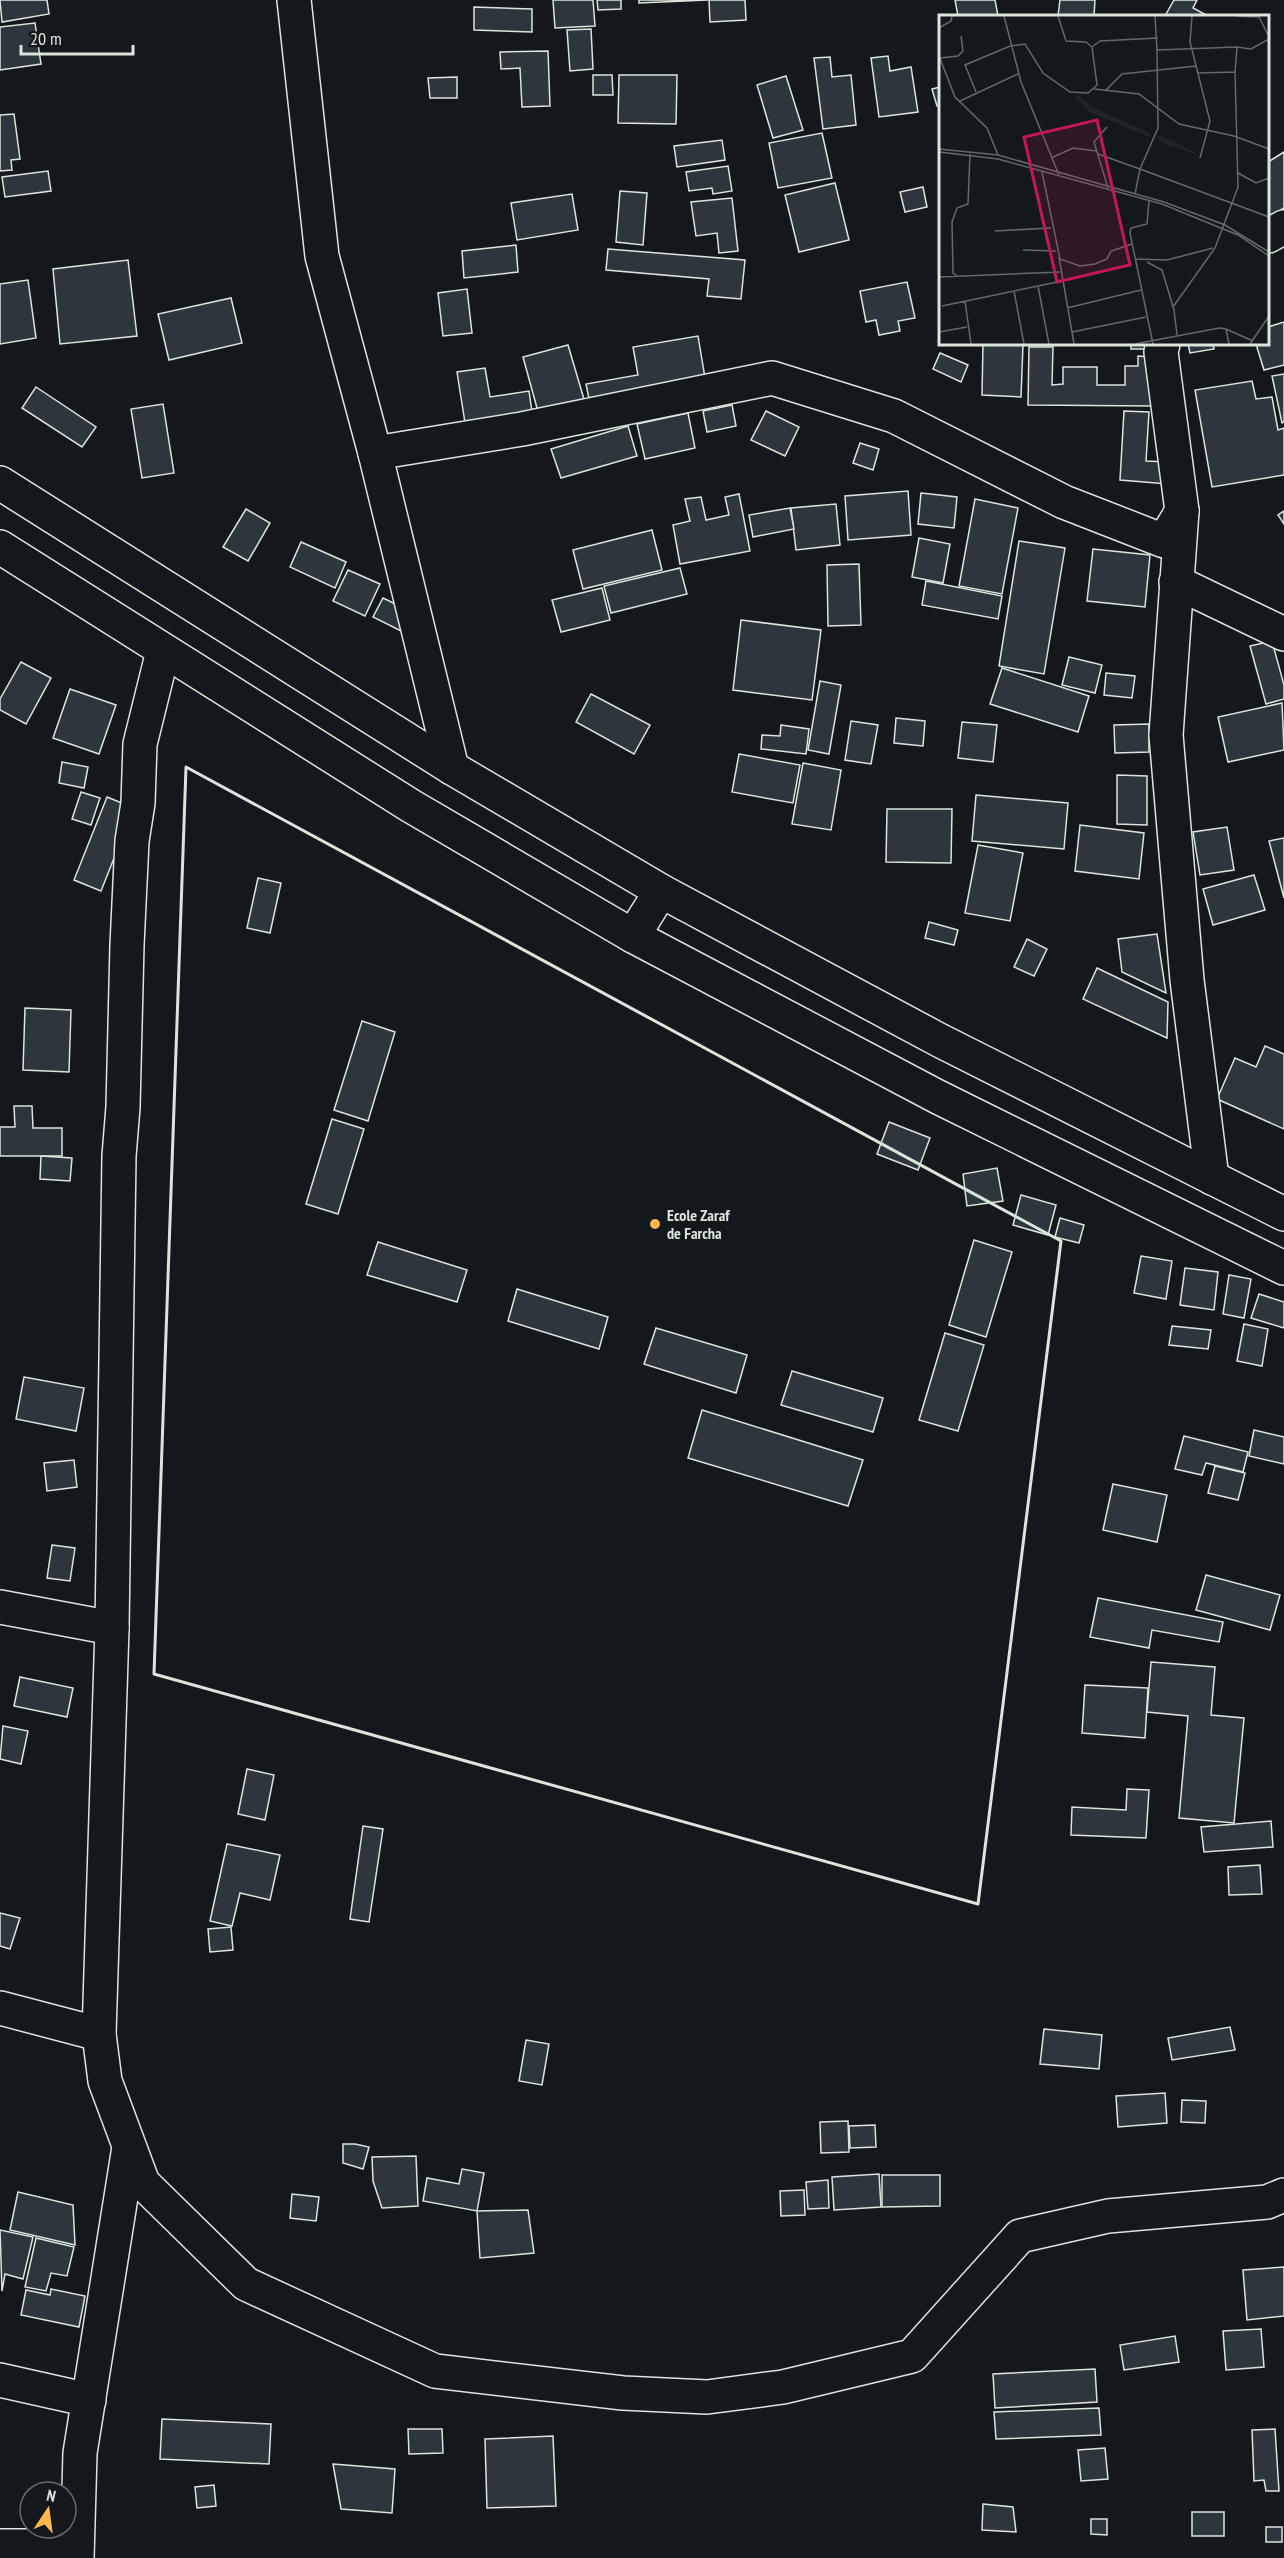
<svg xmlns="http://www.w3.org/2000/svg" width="1284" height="2558" font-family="'PT Sans Narrow',sans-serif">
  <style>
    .building { fill: #2c363c; stroke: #d8e6dc; stroke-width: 1.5 }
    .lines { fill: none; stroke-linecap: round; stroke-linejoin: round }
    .minor-casing { stroke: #d8e6dc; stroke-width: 36 }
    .tertiary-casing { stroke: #d8e6dc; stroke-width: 36 }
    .minor { stroke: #14181c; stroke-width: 33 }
    .tertiary { stroke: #14181c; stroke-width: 33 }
    .wall { stroke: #d8e6dc; stroke-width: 3 }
    .poi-dot { fill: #ffb74d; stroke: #14181c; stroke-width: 2 }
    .labels { text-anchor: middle; stroke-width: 4.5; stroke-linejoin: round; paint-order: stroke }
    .poi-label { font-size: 16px; font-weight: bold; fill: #d8e6dc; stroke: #14181c; text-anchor: start }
    .inset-road { fill: none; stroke: #626a69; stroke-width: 1.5 }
    .view { fill: #c2185b; fill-opacity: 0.15; stroke: #c2185b; stroke-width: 3 }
    .inset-edge { fill: none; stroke: #d8e6dc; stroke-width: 3 }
  </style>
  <rect width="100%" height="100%" fill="#14181c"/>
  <g class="building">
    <polygon points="0,0 47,0 49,14 2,22"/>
    <polygon points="553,0 593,0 595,26 555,28"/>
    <polygon points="597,0 621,0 621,9 598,10"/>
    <polygon points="639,0 708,0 639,3"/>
    <polygon points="709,0 745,0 746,20 710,22"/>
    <polygon points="955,0 995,0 998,16 958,16"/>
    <polygon points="1060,0 1095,0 1094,16 1058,16"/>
    <polygon points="1174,0 1197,0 1193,8 1208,16 1165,16"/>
    <polygon points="474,7 532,9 532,32 474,30"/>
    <polygon points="35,23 41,64 0,70 0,27"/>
    <polygon points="591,29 593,69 570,71 567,30"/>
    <polygon points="548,51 550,106 522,107 520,68 501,69 500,52"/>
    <polygon points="888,56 890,71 911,67 918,112 879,117 871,58"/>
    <polygon points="830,57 832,77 851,75 856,125 823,129 814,58"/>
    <polygon points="593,75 612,75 613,95 593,95"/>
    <polygon points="619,75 677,75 676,124 618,123"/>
    <polygon points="786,76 803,130 773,138 757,85"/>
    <polygon points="457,77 457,98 430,98 428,78"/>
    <polygon points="940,87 940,106 937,106 932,89"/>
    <polygon points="14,114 20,159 11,160 12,170 0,171 0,115"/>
    <polygon points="822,133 832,178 778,188 769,143"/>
    <polygon points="722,140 725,160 677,167 674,146"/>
    <polygon points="1284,152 1284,208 1268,218 1268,162"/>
    <polygon points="728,166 732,191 713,194 712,188 689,191 686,172"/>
    <polygon points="48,171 51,191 5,197 2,177"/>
    <polygon points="835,183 849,240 799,252 785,195"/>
    <polygon points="923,187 927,207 905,212 900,192"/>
    <polygon points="620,191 647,193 643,245 616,242"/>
    <polygon points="572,194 578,230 517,240 511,203"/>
    <polygon points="732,198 738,251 719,253 717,233 696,236 691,202"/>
    <polygon points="516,245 518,272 464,278 462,251"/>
    <polygon points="608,249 745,260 741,299 707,296 709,279 606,270"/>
    <polygon points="128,260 137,336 60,344 53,269"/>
    <polygon points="28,280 36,338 0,344 0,284"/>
    <polygon points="907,282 915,318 898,321 900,331 879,335 876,320 866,322 860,291"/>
    <polygon points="467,289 472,333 443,336 438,293"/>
    <polygon points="231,298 242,343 169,360 158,314"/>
    <polygon points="1284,322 1284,365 1264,370 1256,344 1268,344 1268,327"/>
    <polygon points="698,336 706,384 590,404 586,384 638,375 633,347"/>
    <polygon points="983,344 1023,345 1021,397 982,395"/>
    <rect x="1131" y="344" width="21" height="5"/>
    <polygon points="1188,344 1213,344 1214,349 1190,353"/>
    <polygon points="568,345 586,406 540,419 523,357"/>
    <polygon points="1029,347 1053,347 1052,385 1063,384 1063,367 1097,367 1097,385 1125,385 1125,366 1138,366 1138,356 1153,357 1153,406 1028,405"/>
    <polygon points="940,353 968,365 961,382 933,369"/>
    <polygon points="485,368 490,397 529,391 533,419 466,429 457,372"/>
    <polygon points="1284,374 1284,422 1282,423 1272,376"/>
    <polygon points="1252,381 1256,399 1272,397 1278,430 1284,428 1284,475 1212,487 1195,390"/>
    <polygon points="36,387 96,427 82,447 22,408"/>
    <polygon points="163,404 174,473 142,478 131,409"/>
    <polygon points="732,405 736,426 707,432 703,411"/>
    <polygon points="766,411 799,427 785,456 751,440"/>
    <polygon points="1124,411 1149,412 1146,461 1169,462 1168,484 1120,480"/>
    <polygon points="688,413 695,448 645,459 637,424"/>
    <polygon points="628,426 637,456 561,478 551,449"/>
    <polygon points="860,443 879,449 873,470 853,463"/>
    <polygon points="908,491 911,535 848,540 845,496"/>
    <polygon points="921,493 957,497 954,528 918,524"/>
    <polygon points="739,494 750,551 680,564 673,525 690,521 685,499 701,497 706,520 729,515 725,497"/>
    <polygon points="975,499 1018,508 1002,594 959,586"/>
    <polygon points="836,504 840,545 796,550 791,508"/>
    <polygon points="790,508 794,529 753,537 749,515"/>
    <polygon points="246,509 270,523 248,561 223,547"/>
    <polygon points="1284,511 1284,524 1278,515"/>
    <polygon points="652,530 662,570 583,589 573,550"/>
    <polygon points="919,538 950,544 943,583 912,577"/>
    <polygon points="1019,541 1065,548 1044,674 999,666"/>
    <polygon points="301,542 346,562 335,588 290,567"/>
    <polygon points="1093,549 1150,555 1145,607 1087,601"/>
    <polygon points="859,564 861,625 828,626 827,565"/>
    <polygon points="680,568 687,594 611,613 604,586"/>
    <polygon points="348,570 380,584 365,616 333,601"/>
    <polygon points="926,581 1002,596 998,619 922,605"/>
    <polygon points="602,588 610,620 561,632 552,600"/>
    <polygon points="383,598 410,611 401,631 373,617"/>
    <polygon points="741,620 821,630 812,700 733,690"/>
    <polygon points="1272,641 1284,685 1284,699 1266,704 1250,646"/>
    <polygon points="1069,657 1102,665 1095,693 1062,685"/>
    <polygon points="21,662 51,678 26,724 0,710 0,699"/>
    <polygon points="1002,668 1089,696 1078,732 990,704"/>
    <polygon points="1106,673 1135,676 1132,698 1104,695"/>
    <polygon points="820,681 841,685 829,754 808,750"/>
    <polygon points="70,689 116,705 99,754 53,738"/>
    <polygon points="591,694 650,725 634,754 576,722"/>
    <polygon points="1282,703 1284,750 1228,762 1218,717"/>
    <polygon points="896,718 925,721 923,746 894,743"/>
    <polygon points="851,721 878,725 871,764 845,760"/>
    <polygon points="962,722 997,725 993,762 958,758"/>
    <polygon points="1149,724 1149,752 1115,753 1114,725"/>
    <polygon points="781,725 809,729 806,754 761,749 762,735 780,736"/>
    <polygon points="739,754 800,765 793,803 732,792"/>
    <polygon points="62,762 88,767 84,788 59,783"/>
    <polygon points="803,763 841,770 831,830 792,824"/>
    <polygon points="1117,775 1147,776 1147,825 1117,824"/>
    <polygon points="81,792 100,798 91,825 72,819"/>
    <polygon points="976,795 1068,803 1064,849 972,841"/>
    <polygon points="107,797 134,808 101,891 74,880"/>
    <polygon points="887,809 952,809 951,863 886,862"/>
    <polygon points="1080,825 1144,833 1139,879 1075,871"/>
    <polygon points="1227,827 1234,870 1200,875 1193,832"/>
    <polygon points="1284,838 1284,898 1269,841"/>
    <polygon points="978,845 1023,853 1010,921 965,913"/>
    <polygon points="1254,875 1265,910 1213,925 1203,889"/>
    <polygon points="258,878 281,883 270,933 247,928"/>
    <polygon points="929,922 958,930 954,945 925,938"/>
    <polygon points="1157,934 1166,993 1122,972 1118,939"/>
    <polygon points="1027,939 1047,949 1034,976 1014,967"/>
    <polygon points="1097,968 1168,1002 1167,1038 1083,999"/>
    <polygon points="25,1008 71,1010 69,1072 23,1070"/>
    <polygon points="362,1021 395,1032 368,1121 334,1110"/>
    <polygon points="1265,1046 1284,1054 1284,1129 1217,1099 1235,1058 1256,1067"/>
    <polygon points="14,1106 32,1106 33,1128 62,1128 62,1156 0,1156 0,1127 15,1127"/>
    <polygon points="332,1119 364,1129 338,1214 306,1204"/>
    <polygon points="889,1122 930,1138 918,1170 877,1154"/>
    <polygon points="41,1156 72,1158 70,1181 40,1179"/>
    <polygon points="997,1168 1003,1201 967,1206 963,1174"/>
    <polygon points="1021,1195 1056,1205 1048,1235 1013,1225"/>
    <polygon points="1060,1218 1084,1225 1079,1243 1055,1237"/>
    <polygon points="974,1240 1012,1252 986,1337 949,1325"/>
    <polygon points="378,1242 467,1270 457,1302 367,1275"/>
    <polygon points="1141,1256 1172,1261 1166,1299 1134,1293"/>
    <polygon points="1185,1268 1218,1272 1214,1310 1180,1305"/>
    <polygon points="1229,1275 1251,1279 1244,1318 1223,1314"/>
    <polygon points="517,1289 608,1317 599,1349 508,1321"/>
    <polygon points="1259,1294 1284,1302 1284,1328 1251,1318"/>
    <polygon points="1244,1324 1268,1329 1262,1366 1237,1361"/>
    <polygon points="1172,1326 1211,1330 1208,1349 1169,1345"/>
    <polygon points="656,1328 747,1355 736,1393 644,1364"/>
    <polygon points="945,1333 984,1345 958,1431 919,1420"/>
    <polygon points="792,1371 883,1398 873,1432 781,1405"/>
    <polygon points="24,1377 84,1388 76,1431 16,1419"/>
    <polygon points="702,1410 863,1460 848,1506 688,1458"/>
    <polygon points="1254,1430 1284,1437 1284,1464 1249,1456"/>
    <polygon points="1184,1436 1248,1452 1243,1472 1206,1463 1202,1475 1175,1469"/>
    <polygon points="74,1460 77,1487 47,1491 44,1463"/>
    <polygon points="1215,1466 1245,1473 1238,1500 1208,1493"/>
    <polygon points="1113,1484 1167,1495 1157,1542 1103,1530"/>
    <polygon points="52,1545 75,1548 70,1581 47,1578"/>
    <polygon points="1206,1575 1280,1595 1270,1630 1196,1610"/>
    <polygon points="1098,1598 1223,1622 1219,1642 1152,1630 1149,1648 1090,1637"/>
    <polygon points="1151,1662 1215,1667 1211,1715 1244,1718 1234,1823 1179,1818 1188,1716 1147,1712"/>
    <polygon points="20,1677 73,1688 67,1717 14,1706"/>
    <polygon points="1085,1685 1148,1688 1145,1738 1082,1733"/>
    <polygon points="3,1726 28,1731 21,1764 0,1759"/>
    <polygon points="247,1769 274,1775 265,1820 238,1814"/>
    <polygon points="1127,1789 1149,1790 1146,1838 1071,1835 1072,1807 1126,1810"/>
    <polygon points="1271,1821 1273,1847 1204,1852 1201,1827"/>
    <polygon points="363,1826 383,1829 369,1922 350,1919"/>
    <polygon points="227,1844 280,1855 270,1900 240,1893 232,1926 210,1921"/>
    <polygon points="1260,1865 1262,1894 1229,1895 1228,1867"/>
    <polygon points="0,1913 20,1918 10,1949 0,1946"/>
    <polygon points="231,1927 233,1950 210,1952 208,1929"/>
    <polygon points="1230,2027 1235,2050 1172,2060 1168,2038"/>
    <polygon points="1044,2029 1102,2035 1099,2069 1040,2064"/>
    <polygon points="526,2040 549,2044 542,2085 519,2081"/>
    <polygon points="1165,2093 1167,2123 1118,2127 1116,2096"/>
    <polygon points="1182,2100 1206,2101 1205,2123 1181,2122"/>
    <polygon points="848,2121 849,2152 821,2153 820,2122"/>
    <polygon points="875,2125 876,2147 850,2148 849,2126"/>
    <polygon points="343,2144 355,2144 369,2147 363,2169 343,2163"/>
    <polygon points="416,2156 418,2206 382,2208 373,2181 372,2157"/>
    <polygon points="462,2169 484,2173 477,2211 423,2201 427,2178 459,2184"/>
    <polygon points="879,2174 881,2207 834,2210 832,2177"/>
    <polygon points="882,2175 940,2175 940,2206 882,2207"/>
    <polygon points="828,2180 829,2208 808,2209 806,2182"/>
    <polygon points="804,2190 805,2215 781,2216 780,2191"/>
    <polygon points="18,2192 73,2205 75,2245 10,2230"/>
    <polygon points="292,2194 319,2197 316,2221 290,2218"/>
    <polygon points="528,2210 534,2253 480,2258 477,2211"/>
    <polygon points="0,2230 33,2237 23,2279 5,2274 2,2291"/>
    <polygon points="36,2238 74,2247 67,2276 51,2273 46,2291 25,2287"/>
    <polygon points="1284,2267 1284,2316 1247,2320 1243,2270"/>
    <polygon points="51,2289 85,2296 79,2327 21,2315 26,2290 50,2295"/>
    <polygon points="1261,2329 1264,2367 1226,2370 1223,2331"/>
    <polygon points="1175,2336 1179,2362 1124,2370 1120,2345"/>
    <polygon points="1095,2369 1097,2402 995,2408 993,2374"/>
    <polygon points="1099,2408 1101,2435 996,2439 994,2412"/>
    <polygon points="162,2419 271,2424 269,2464 160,2459"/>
    <polygon points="408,2429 442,2429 443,2453 409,2454"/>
    <polygon points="1275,2429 1279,2491 1266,2491 1264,2480 1254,2481 1252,2430"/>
    <polygon points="553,2436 556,2506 487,2508 485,2439"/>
    <polygon points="1105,2448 1108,2479 1081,2481 1078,2450"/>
    <polygon points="333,2464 395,2469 392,2513 341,2509"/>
    <polygon points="214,2485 216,2506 197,2508 195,2487"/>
    <polygon points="983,2504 1013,2507 1016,2532 982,2530"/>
    <rect x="1192" y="2512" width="32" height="24"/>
    <polygon points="1091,2519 1107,2519 1107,2535 1091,2534"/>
    <rect x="1266" y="2527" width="16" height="15"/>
  </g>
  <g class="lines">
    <defs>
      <g id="minor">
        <polyline points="294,0 322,256 375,453 452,768"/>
        <polyline points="1268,236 1284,227"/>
        <polyline points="1163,344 1161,352 1182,511 1166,735 1187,980 1212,1178"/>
        <polyline points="375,453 522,429 772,378 894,416 1064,502 1164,541 1182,511"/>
        <polyline points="1176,582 1284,634"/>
        <polyline points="163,651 140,744 138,803 132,841 127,945 123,1107 119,1156 112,1628 99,2034 105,2081 143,2183 246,2284 435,2371 623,2393 707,2397 783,2387 912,2356 1020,2236 1108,2216 1267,2202 1284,2195"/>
        <polyline points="0,1607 112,1628"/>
        <polyline points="0,2008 99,2034"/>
        <polyline points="0,2380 89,2400"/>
        <polyline points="0,2546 77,2546"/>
        <polyline points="77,2558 80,2453 129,2147"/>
      </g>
      <g id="tertiary">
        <polyline points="0,483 452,768 661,891 939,1040 1284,1214"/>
        <polyline points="0,547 411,806 633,936 938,1097 1284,1268"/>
        <polyline points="633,936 661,891"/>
      </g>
    </defs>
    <use href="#minor" class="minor-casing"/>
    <use href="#tertiary" class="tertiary-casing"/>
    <use href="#minor" class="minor"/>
    <use href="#tertiary" class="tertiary"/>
    <polygon class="wall" points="186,767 1061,1241 978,1904 154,1674"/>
  </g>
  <circle class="poi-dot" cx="655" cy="1224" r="6"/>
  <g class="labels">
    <g class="poi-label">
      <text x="667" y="1221">Ecole Zaraf<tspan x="667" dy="18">de Farcha</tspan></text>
    </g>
  </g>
  <g transform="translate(939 15)">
    <rect width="330" height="330" fill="#14181c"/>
    <path d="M135,80H140L153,92L210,118L211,122L150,97ZM216,120L237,127L260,140L225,129Z" fill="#202428"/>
    <path class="inset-road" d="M65,1L82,67L120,160M119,1L127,26L147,27L153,32M216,1L218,35L298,32M253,1L251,27L271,106L261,143M298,1L320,2L330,22M0,13L12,6L13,1M218,35L219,113L201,154L330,202M0,41L16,82L48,113L59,140M1,43L19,41L24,36L22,21M259,58L296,57L298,32L312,34L330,24M155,74L200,79L240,109L295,121L330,134M166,76L183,59L257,51M37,77L26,50L71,31L86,29L104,58L131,77L149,78L158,70L153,32L161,26L219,23M21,86L79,59M168,112L155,127L169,173M0,134L59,140L225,187L286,210L330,237M0,137L59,144L223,189L299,220L330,241M159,139L201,154L196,179M112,143L134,133L158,136M103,157L121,244L141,251L156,249L168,244L172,236L193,229M299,158L317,168L330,163M210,186L208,209L192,213L191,218L214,329M56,216L112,213M84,235L117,236M120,242L135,329M196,244L228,245L274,233M208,247L223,255L235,295L238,320M18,261L14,258L13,207L18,193L29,189L31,139M0,262L121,257M99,271L110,329M75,276L85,329M26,286L32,329M3,291L123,266M234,292L276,233L299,172L296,57M128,293L202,275M287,314L314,326M0,317L28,312M133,317L207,302M196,329L280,313L287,314L290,329M311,329L330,301"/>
    <path class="view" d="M158,105L191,250L118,267L85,122Z"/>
    <rect width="330" height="330" class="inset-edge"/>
  </g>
  <g transform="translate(48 2510) rotate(13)"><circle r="28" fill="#14181c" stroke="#626a69" stroke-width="1.5"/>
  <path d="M0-4.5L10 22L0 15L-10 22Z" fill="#ffb74d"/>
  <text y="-9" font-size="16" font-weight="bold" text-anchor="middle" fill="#d8e6dc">N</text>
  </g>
  <path d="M21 45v9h112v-9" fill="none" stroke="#d8e6dc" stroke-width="3"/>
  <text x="30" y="45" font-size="18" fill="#d8e6dc" stroke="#14181c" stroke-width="4.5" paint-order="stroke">20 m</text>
</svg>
